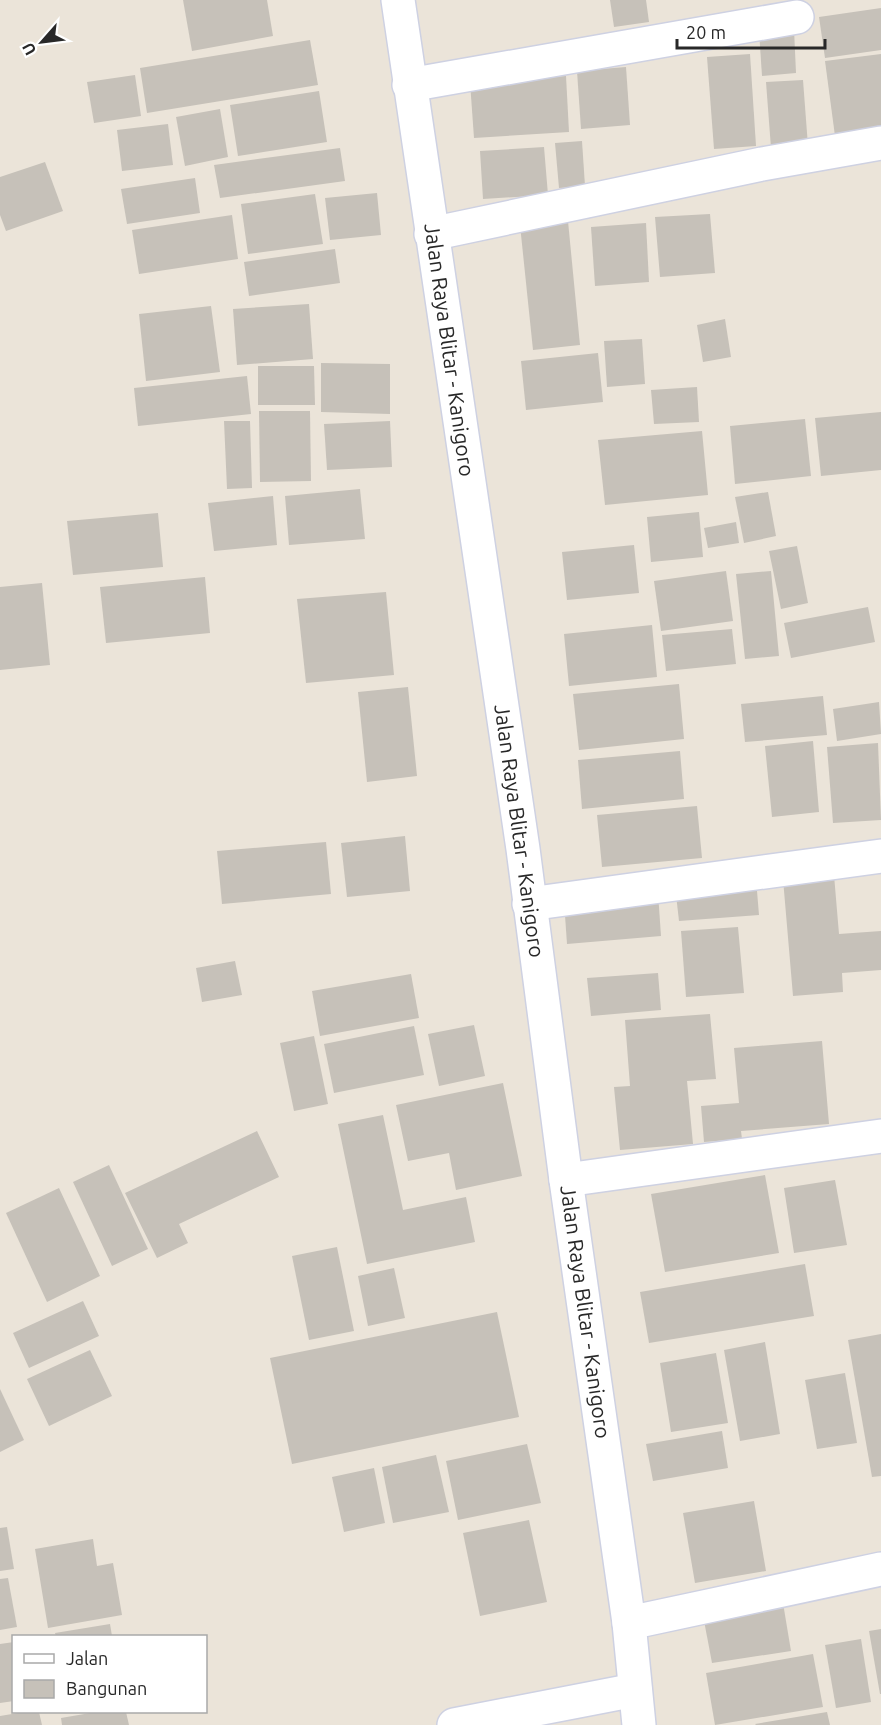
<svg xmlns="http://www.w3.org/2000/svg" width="881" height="1725" font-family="Ubuntu,sans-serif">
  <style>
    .building { fill: #c6c1b9 }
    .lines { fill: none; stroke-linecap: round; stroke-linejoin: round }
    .minor-casing { stroke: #ced1e2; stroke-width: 36 }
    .secondary-casing { stroke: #ced1e2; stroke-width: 36 }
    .minor { stroke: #fff; stroke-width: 33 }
    .secondary { stroke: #fff; stroke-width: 33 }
    .labels { text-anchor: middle; stroke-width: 4.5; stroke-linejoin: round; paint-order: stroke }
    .street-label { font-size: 21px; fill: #282828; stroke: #fff }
  </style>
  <rect width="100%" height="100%" fill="#ebe4d9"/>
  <g class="building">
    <polygon points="183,0 267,0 273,36 192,51"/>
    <polygon points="610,0 646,0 649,22 614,27"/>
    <polygon points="881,8 881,50 825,58 819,17"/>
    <polygon points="794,29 796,73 762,76 759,31"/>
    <polygon points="310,40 318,85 147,113 140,68"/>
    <polygon points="750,54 756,146 714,149 707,57"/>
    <polygon points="881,54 881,130 835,136 825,61"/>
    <polygon points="626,67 630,125 581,129 577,71"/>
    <polygon points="135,75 141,116 94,123 87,82"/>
    <polygon points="566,76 569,132 474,138 470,82"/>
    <polygon points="803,80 808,146 771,148 766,82"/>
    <polygon points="319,91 327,142 238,156 230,105"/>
    <polygon points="220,109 228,157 185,166 176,117"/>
    <polygon points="168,124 173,165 122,171 117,130"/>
    <polygon points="582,141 585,186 559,188 555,143"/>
    <polygon points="544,147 548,195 483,199 480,151"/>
    <polygon points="340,148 345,181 220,198 214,165"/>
    <polygon points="45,162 63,211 6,231 0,215 0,177"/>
    <polygon points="195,178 200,213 127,224 121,189"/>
    <polygon points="377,193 381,235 330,240 325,198"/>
    <polygon points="315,194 323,244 248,254 241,204"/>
    <polygon points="710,214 715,273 660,277 655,217"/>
    <polygon points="232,215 238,259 139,274 132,230"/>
    <polygon points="568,221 580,345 533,350 520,225"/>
    <polygon points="646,223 649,282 595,286 591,227"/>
    <polygon points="335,249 340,283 249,296 244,262"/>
    <polygon points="309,304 313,359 237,365 233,309"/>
    <polygon points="211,306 220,372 146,381 139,314"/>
    <polygon points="725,319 731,357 703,362 697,325"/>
    <polygon points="642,339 645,384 607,387 604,341"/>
    <polygon points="598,353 603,402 526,410 521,361"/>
    <polygon points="321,363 390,364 390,414 321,412"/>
    <polygon points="258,366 314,366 315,405 258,405"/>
    <polygon points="247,376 251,414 138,426 134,388"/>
    <polygon points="697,387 699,422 654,424 651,390"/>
    <polygon points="259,411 310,411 311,481 260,482"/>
    <polygon points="881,412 881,470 821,476 815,418"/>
    <polygon points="805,419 811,476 735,484 730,426"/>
    <polygon points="224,421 250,421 252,488 227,489"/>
    <polygon points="390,421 392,467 327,470 324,424"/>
    <polygon points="702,431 708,495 605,505 598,440"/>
    <polygon points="360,489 365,539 289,545 285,496"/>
    <polygon points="768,492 776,536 744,543 735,497"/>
    <polygon points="273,496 277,545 214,551 208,503"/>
    <polygon points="699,512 703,557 651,562 647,517"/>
    <polygon points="158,513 163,567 73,575 67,521"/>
    <polygon points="736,522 739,543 708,548 704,528"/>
    <polygon points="634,545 639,593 567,600 562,552"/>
    <polygon points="797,546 808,603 781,609 769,551"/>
    <polygon points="726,571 733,621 661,631 654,581"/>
    <polygon points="771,571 779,656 745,659 736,574"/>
    <polygon points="205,577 210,633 106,643 100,587"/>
    <polygon points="42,583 50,665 0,670 0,587"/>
    <polygon points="386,592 394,675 306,683 297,599"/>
    <polygon points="868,607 875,642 791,658 784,623"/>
    <polygon points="652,625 657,677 569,686 564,634"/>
    <polygon points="732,629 736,664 666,671 662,635"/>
    <polygon points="679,684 684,739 579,750 573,694"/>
    <polygon points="408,687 417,776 367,782 358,692"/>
    <polygon points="823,696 827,735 745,742 741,704"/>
    <polygon points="879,702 881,734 837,741 833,709"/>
    <polygon points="813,741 819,812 772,817 765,746"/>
    <polygon points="878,743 881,820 833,823 827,747"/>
    <polygon points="680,751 684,799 582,809 578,760"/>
    <polygon points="697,806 702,858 602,867 597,815"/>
    <polygon points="405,836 410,891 347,897 341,843"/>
    <polygon points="326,842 331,894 222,904 217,851"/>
    <polygon points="834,875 839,934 881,931 881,970 842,973 843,992 793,996 783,879"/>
    <polygon points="756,879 759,915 679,921 675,886"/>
    <polygon points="658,893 661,936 567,944 564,901"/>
    <polygon points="738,927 744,993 686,997 681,931"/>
    <polygon points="235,961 242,995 202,1002 196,968"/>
    <polygon points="658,973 661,1010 591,1016 587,978"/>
    <polygon points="411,974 419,1018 320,1036 312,991"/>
    <polygon points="710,1014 716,1079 687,1081 693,1144 620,1150 614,1087 630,1086 625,1020"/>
    <polygon points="474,1025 485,1076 439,1086 428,1034"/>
    <polygon points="414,1026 424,1075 334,1093 324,1044"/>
    <polygon points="314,1036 328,1104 294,1111 280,1043"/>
    <polygon points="822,1041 829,1124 741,1131 742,1139 704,1142 701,1106 739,1103 734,1048"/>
    <polygon points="503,1083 522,1176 456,1190 449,1153 408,1161 396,1105"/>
    <polygon points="383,1115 403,1210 466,1197 475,1242 367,1264 338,1124"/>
    <polygon points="257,1131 279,1177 179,1224 188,1243 157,1258 125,1193"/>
    <polygon points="109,1165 148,1249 112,1266 73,1182"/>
    <polygon points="765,1175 779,1253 665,1272 651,1194"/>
    <polygon points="835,1180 847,1245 794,1253 784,1188"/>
    <polygon points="59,1188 100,1276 47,1302 6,1213"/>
    <polygon points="337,1247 354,1331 309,1340 292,1256"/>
    <polygon points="805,1264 814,1316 649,1343 640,1292"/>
    <polygon points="394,1268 405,1318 368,1326 358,1276"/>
    <polygon points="83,1301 99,1336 29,1368 13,1333"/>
    <polygon points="497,1312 519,1417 292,1464 270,1358"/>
    <polygon points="881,1334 881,1476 872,1477 848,1340"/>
    <polygon points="765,1342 780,1434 740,1441 724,1350"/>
    <polygon points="90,1350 112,1396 49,1426 27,1379"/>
    <polygon points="716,1353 728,1423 671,1432 660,1363"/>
    <polygon points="845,1373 857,1443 817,1449 805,1380"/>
    <polygon points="0,1389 24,1440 0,1452"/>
    <polygon points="722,1431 728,1468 653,1481 646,1444"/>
    <polygon points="527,1444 541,1503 458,1520 446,1461"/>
    <polygon points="436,1455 449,1512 393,1523 382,1467"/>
    <polygon points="374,1468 385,1523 344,1532 332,1477"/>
    <polygon points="754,1501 766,1571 695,1583 683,1513"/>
    <polygon points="529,1520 547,1602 480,1616 463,1533"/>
    <polygon points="7,1527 14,1569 0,1571 0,1528"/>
    <polygon points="93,1539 97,1566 113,1563 122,1615 48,1628 35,1549"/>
    <polygon points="8,1578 17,1627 0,1630 0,1579"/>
    <polygon points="782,1597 791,1651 712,1663 702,1610"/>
    <polygon points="110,1624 112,1636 56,1636 55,1633"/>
    <polygon points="881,1629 881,1694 880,1694 869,1631"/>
    <polygon points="861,1639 871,1702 836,1708 825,1645"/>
    <polygon points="14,1642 14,1701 0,1703 0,1644"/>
    <polygon points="813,1654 823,1707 715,1725 706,1673"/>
    <polygon points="24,1712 39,1712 42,1725 0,1725 0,1716"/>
    <polygon points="96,1712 126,1712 129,1725 62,1725 61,1718"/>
    <polygon points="827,1712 830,1725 756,1725 755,1724"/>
  </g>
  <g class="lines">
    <defs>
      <g id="minor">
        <polyline points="409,85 797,17"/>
        <polyline points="431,234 762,164 881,143"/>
        <polyline points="529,904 881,856"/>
        <polyline points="566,1180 881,1136"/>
        <polyline points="629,1623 881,1569"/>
        <polyline points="454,1725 635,1690"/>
      </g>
      <polyline id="secondary" points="398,0 523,849 566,1180 629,1623 639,1725"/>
    </defs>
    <use href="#minor" class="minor-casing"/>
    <use href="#secondary" class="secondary-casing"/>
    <use href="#minor" class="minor"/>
    <use href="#secondary" class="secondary"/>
  </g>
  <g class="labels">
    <g class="street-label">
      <text transform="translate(449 350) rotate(82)" y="7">Jalan Raya Blitar - Kanigoro</text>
      <text transform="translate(519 831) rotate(82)" y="7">Jalan Raya Blitar - Kanigoro</text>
      <text transform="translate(585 1312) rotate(82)" y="7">Jalan Raya Blitar - Kanigoro</text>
    </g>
  </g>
  <rect x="12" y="1635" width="195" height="78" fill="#ffffff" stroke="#a9a9a9" stroke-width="1.5"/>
  <rect x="24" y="1654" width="30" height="9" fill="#ffffff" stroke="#a9a9a9" stroke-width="1.5"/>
  <text x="66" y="1665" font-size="18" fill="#282828">Jalan</text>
  <rect x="24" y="1680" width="30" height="18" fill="#c6c1b9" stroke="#a9a9a9" stroke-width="1.5"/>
  <text x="66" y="1695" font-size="18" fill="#282828">Bangunan</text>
  <g transform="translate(42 42) rotate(242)" stroke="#ffffff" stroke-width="4.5" paint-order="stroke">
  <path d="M0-4.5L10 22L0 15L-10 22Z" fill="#282828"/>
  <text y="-9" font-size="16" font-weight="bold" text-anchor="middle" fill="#282828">U</text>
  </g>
  <path d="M677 39v9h148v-9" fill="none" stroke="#282828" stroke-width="3"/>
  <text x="686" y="39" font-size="18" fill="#282828" stroke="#ffffff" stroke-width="4.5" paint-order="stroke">20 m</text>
</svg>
